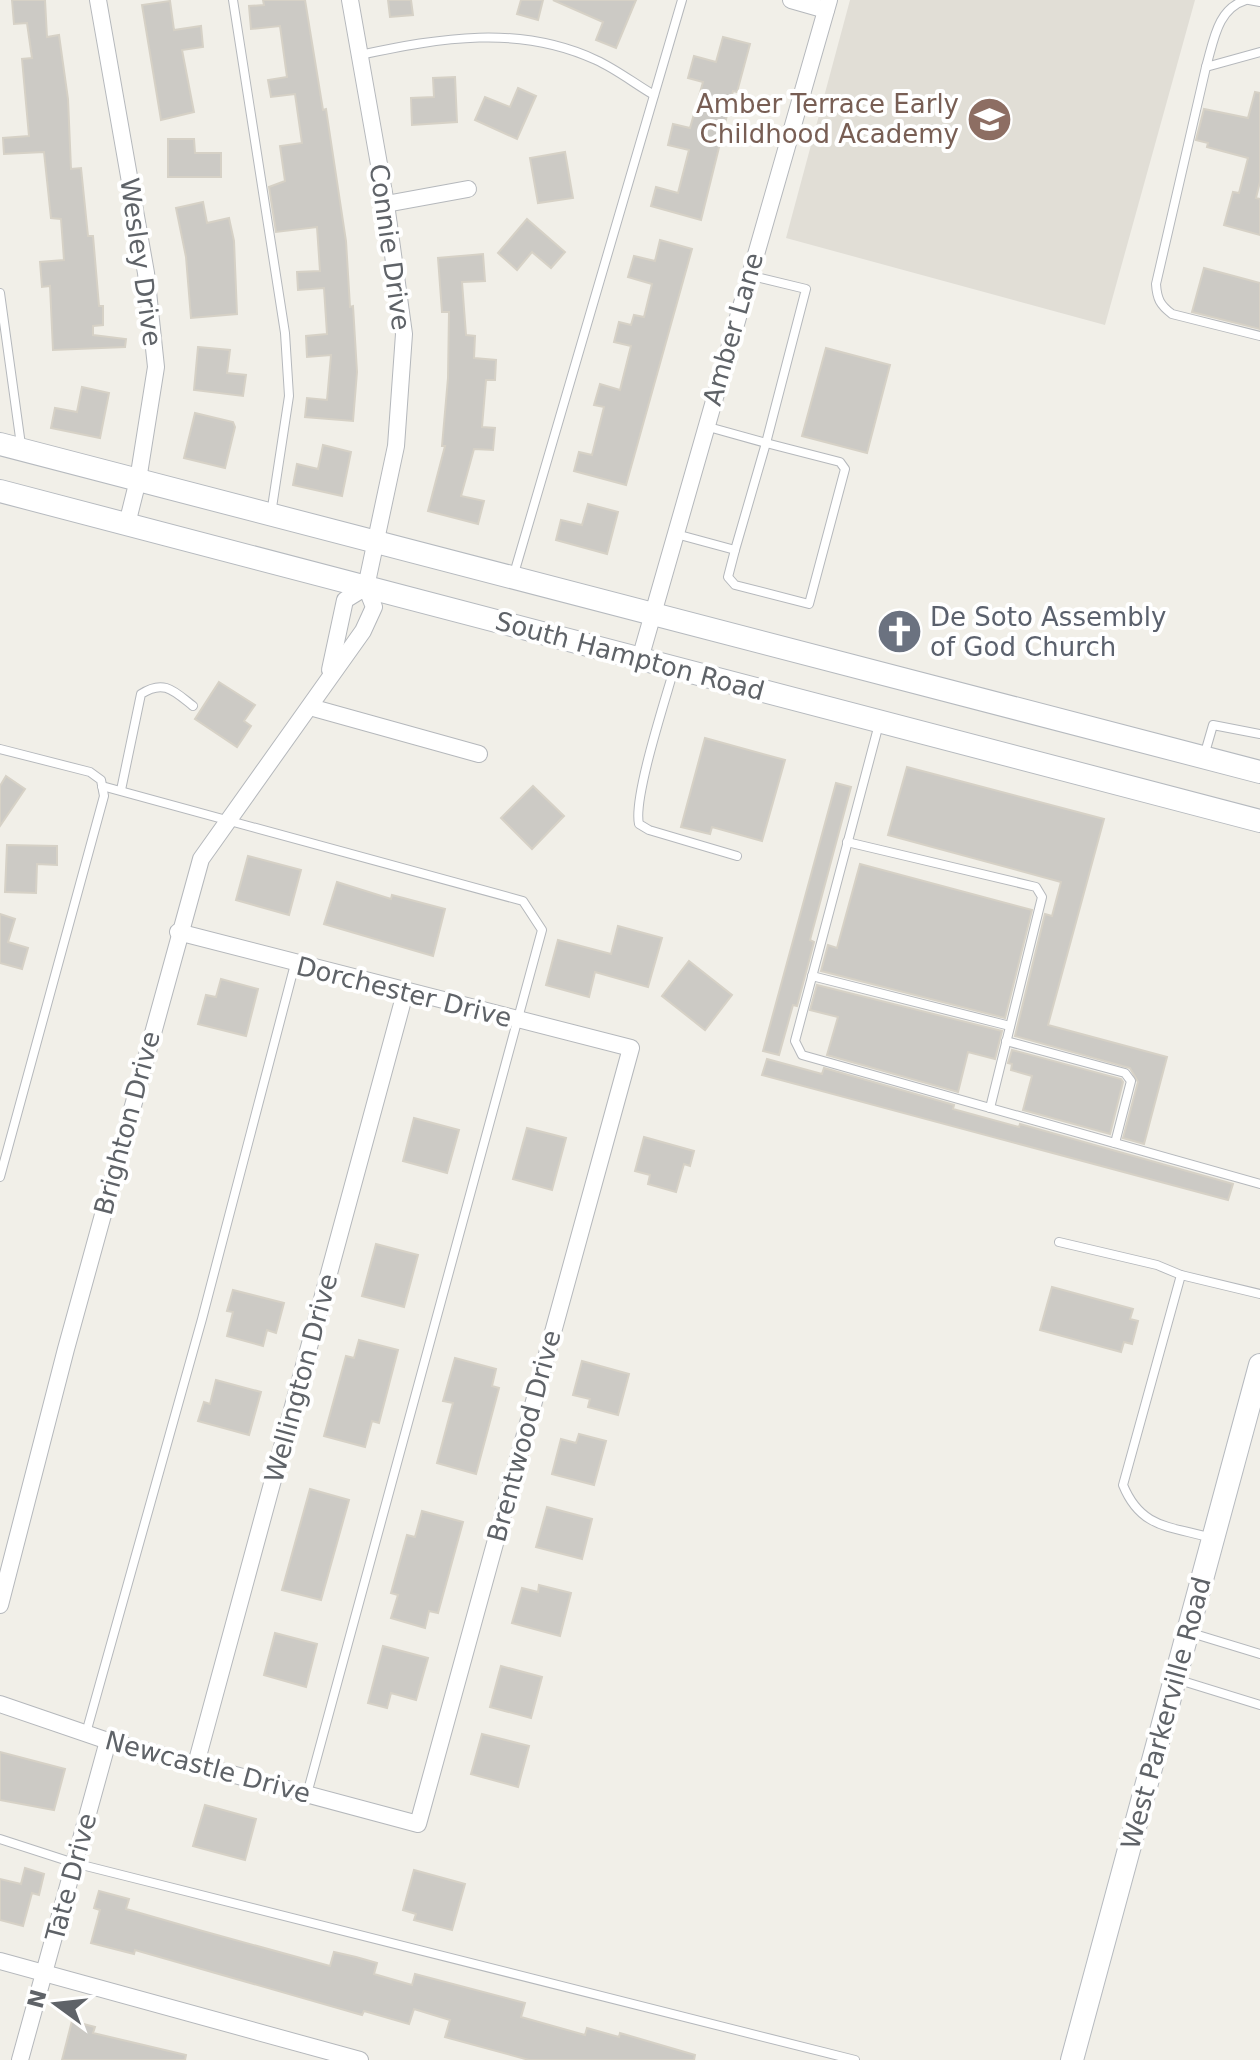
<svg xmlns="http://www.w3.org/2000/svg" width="1260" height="2060" font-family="'DejaVu Sans',sans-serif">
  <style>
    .education { fill: #e1ded6 }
    .building { fill: #cccac5; stroke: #d6d1c6; stroke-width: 2 }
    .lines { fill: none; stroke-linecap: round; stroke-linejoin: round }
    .lane-casing { stroke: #b5b8bc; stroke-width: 10 }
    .street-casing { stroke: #b5b8bc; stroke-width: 18 }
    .secondary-casing { stroke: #b6babf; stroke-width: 24 }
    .lane { stroke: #fff; stroke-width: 8 }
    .street { stroke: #fff; stroke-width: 16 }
    .secondary { stroke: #fff; stroke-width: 22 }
    .labels { text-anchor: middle; stroke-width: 8; stroke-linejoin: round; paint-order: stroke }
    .education-label { font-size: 26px; fill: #785e54; stroke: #fff; text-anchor: end }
    .street-label { font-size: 26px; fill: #5f6368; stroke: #fff }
    .worship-label { font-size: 26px; fill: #5b616d; stroke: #fff; text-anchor: start }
  </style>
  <rect width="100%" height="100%" fill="#f1efe8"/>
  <polygon class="education" points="850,0 1195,0 1105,325 786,238"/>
  <g class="building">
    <polygon points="12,0 45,0 47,37 59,35 68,99 71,169 81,168 88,236 93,236 99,306 103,306 103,325 93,326 93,335 126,339 125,347 53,350 50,286 42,287 40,262 64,260 61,219 51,218 44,152 4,154 3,138 29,136 22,59 32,58 27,23 14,24"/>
    <polygon points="263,0 305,0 323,110 326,109 346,241 350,307 353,306 357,372 353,421 305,417 307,398 327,400 331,355 307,357 306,336 327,334 324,288 298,290 297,272 320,271 317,227 276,232 269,187 285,181 280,146 302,143 295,94 271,97 268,80 287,77 280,26 251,29 249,6 264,5"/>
    <polygon points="388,0 411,0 413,15 390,17"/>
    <polygon points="521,0 543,0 538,20 517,14"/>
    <polygon points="553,0 636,0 616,48 596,40 603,22"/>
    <polygon points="170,1 174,30 201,26 203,47 182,50 194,112 161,120 142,5"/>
    <polygon points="723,37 750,44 737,92 733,91 701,220 651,206 656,187 678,193 689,150 668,145 673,124 690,128 703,82 688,78 694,56 716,62"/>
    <polygon points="455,77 457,122 412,125 411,98 434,97 433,78"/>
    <polygon points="518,88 536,96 517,139 475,120 485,97 510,107"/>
    <polygon points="1255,92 1260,93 1260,182 1256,198 1260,199 1260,235 1224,225 1233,192 1239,193 1248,158 1207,147 1208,143 1196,140 1204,109 1248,118"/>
    <polygon points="168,139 194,139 195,153 221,153 221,177 168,177"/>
    <polygon points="565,152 573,198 538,203 530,158"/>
    <polygon points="203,202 207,223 229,218 234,241 237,314 191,318 186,257 176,208"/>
    <polygon points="527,219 565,252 551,268 532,252 517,270 498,253"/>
    <polygon points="660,240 692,249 626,485 574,471 579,452 592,455 604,407 594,405 600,384 620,390 631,346 614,342 619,322 631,325 634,315 644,317 652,284 628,277 634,256 655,261"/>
    <polygon points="483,254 485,281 462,282 466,335 475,336 474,358 496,360 495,380 486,380 482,427 495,428 493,450 474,449 461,496 484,501 478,524 428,511 445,446 442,446 448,378 449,312 442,312 438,258"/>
    <polygon points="1204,268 1260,283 1260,329 1192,312"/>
    <polygon points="198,347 230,350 227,373 246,375 243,396 194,390"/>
    <polygon points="826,348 890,365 867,453 802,436"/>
    <polygon points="82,387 109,393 100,438 51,428 55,408 77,412"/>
    <polygon points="195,413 233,422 235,427 225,468 184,458"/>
    <polygon points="323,445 351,452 342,496 293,485 297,464 318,469"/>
    <polygon points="588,504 618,512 607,554 556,540 561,520 582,525"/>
    <polygon points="219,682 255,705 244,721 251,726 237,747 195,719"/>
    <polygon points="705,738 785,760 762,841 712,827 710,834 681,827"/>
    <polygon points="907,767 1104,819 1048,1025 1167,1057 1144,1144 1123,1138 1138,1082 1130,1068 1015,1036 1045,914 1052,916 1061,882 888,835"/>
    <polygon points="6,776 25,789 0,826 0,786"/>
    <polygon points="836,783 851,787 810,940 814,942 797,1006 793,1005 779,1055 763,1051"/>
    <polygon points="533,786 564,816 532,849 501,818"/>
    <polygon points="7,845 57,846 57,865 37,864 36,893 5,892"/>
    <polygon points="248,856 301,870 289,915 236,900"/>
    <polygon points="860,864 1032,910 1005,1018 821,971 828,945 837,948"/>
    <polygon points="337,882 391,899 392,895 445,909 433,956 324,924"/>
    <polygon points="0,914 15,919 8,942 28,948 22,969 0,963"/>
    <polygon points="618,926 662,938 648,987 595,972 589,997 546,985 558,940 611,954"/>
    <polygon points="689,961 732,995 705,1030 662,996"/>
    <polygon points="221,979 258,989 246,1036 198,1024 206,995 216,997"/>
    <polygon points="817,985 1002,1031 995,1059 968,1052 958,1092 827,1055 838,1017 810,1010"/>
    <polygon points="1012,1050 1121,1079 1123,1082 1110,1134 1023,1110 1032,1076 1011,1070 1012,1064 1008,1063"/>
    <polygon points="767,1059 822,1074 824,1068 954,1105 953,1109 1019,1127 1020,1124 1233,1184 1228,1200 762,1075"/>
    <polygon points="414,1118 459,1130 447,1173 403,1161"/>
    <polygon points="527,1128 566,1138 552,1190 513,1179"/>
    <polygon points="644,1137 694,1151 690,1166 684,1164 676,1192 648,1184 650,1175 635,1171"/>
    <polygon points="376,1244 418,1255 404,1307 362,1296"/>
    <polygon points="1052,1287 1133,1309 1130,1319 1138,1321 1132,1344 1124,1342 1121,1352 1040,1330"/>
    <polygon points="233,1290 284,1303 276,1333 267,1330 263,1346 227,1336 233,1312 227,1311"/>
    <polygon points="359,1340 398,1350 379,1423 372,1421 365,1447 324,1436 346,1356 354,1358"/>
    <polygon points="455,1358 496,1369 492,1386 499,1388 476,1474 437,1463 453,1403 443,1401"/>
    <polygon points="582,1361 629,1374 618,1415 588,1407 590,1399 573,1395"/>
    <polygon points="216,1380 261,1392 249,1435 198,1421 204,1402 210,1404"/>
    <polygon points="579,1434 606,1441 594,1485 552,1474 561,1439 576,1443"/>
    <polygon points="310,1489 349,1500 321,1600 282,1590"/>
    <polygon points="547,1507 592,1519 582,1559 536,1547"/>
    <polygon points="422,1511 463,1522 438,1613 429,1611 425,1628 391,1618 398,1595 391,1593 407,1535 415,1537"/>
    <polygon points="539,1585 571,1593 560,1636 512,1623 522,1588 538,1592"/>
    <polygon points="275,1633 317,1644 306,1687 264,1675"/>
    <polygon points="383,1646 428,1658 416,1700 391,1693 387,1708 368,1703"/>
    <polygon points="501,1666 542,1677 531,1718 490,1707"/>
    <polygon points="482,1734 529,1746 518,1787 471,1774"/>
    <polygon points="0,1752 65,1769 54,1810 0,1800"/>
    <polygon points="205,1805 256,1819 245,1860 193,1846"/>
    <polygon points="25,1868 44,1874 39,1895 32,1893 23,1926 0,1920 0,1879 21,1884"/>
    <polygon points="414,1870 465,1884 452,1930 414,1920 416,1914 403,1910"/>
    <polygon points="99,1891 129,1899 126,1909 199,1930 330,1966 334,1952 356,1957 377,1963 374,1974 412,1985 415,1974 525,2003 521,2017 585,2035 587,2028 619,2037 620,2033 695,2055 694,2060 529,2060 445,2037 450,2020 414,2009 409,2024 364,2011 362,2015 135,1950 134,1954 91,1943 100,1910 94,1908"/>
    <polygon points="72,2021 95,2027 93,2033 186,2055 185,2060 62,2060"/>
  </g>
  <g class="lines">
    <defs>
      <g id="lane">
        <polyline points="233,0 285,333 289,396 271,514"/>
        <path d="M1246,0C1217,9 1214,40 1206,67L1260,52"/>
        <polyline points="1249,0 1260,2"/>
        <path d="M360,55C440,38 519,24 596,60C616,69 635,84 654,95"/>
        <path d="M1206,67L1156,284C1157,299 1160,305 1172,314L1260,336"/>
        <polyline points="0,293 21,445"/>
        <polyline points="676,534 735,550 766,443 705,426"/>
        <polyline points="735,550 728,577 735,585 809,604 845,469 840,462 766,443 806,289 748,275"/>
        <polyline points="513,577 682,0"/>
        <path d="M674,669C665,701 633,798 639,824L649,830L737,856"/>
        <polyline points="879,724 795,1041 802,1055 1260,1184"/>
        <polyline points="0,749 90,772 101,780 104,796 0,1177"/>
        <polyline points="1204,756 1213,725 1260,734"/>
        <polyline points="102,786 523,901 542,930 307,1794"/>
        <path d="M121,790L141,694C164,679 174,691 193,706"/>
        <polyline points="847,842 1036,887 1042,897 990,1108"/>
        <polyline points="812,976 1010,1026"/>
        <polyline points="1006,1041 1125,1073 1131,1081 1115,1143"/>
        <path d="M1059,1242L1157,1265L1181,1275L1123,1485C1141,1529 1170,1526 1212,1538"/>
        <polyline points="1181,1275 1260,1294"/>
        <polyline points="1188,1632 1260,1654"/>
        <polyline points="1176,1679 1260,1705"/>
        <polyline points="86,1733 202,1319 295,964"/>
        <polyline points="0,1839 74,1863 855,2060"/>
      </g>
      <g id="street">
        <polyline points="98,0 146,273 156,367 138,480 127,524"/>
        <polyline points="350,0 386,204 404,334 396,446 366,587"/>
        <polyline points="791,0 826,10"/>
        <polyline points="386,204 468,189"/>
        <polyline points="640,659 829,0"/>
        <polyline points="330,670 345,600 366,587"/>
        <polyline points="310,707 479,754"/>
        <polyline points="0,1605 66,1349 201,859 363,631 374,607 366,587"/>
        <polyline points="0,1704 108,1741 418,1824 631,1048 178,932"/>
        <polyline points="196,1764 405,993"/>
        <polyline points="0,1961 360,2060"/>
        <polyline points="20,2060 108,1741"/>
      </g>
      <g id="secondary">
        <polyline points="0,444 1260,772"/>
        <polyline points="0,491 1260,821"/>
        <polyline points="1072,2060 1260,1365"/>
      </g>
    </defs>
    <use href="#lane" class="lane-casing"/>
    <use href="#street" class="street-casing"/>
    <use href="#secondary" class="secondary-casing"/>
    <use href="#lane" class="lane"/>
    <use href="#street" class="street"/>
    <use href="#secondary" class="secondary"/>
  </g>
  <defs>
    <symbol id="school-disc" viewBox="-11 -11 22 22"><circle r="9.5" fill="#8d6e63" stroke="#fff"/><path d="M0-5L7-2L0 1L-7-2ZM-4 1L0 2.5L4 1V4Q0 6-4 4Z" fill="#fff"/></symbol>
    <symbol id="church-disc" viewBox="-11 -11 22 22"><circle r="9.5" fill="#6b7280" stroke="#fff"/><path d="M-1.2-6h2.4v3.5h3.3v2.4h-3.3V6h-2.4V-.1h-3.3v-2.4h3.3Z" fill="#fff"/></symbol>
  </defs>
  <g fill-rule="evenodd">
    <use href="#school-disc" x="964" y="94" width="51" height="51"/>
    <use href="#church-disc" x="874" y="606" width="51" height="51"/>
  </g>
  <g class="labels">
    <g class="education-label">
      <text x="959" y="113">Amber Terrace Early<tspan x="959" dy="30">Childhood Academy</tspan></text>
    </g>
    <g class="street-label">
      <text transform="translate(390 247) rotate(82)" y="9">Connie Drive</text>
      <text transform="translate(141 262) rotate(82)" y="9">Wesley Drive</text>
      <text transform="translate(733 329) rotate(-74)" y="9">Amber Lane</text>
      <text transform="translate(630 656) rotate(15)" y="9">South Hampton Road</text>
      <text transform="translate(404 992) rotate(14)" y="9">Dorchester Drive</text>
      <text transform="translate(127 1123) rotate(-75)" y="9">Brighton Drive</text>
      <text transform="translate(301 1378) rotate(-75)" y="9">Wellington Drive</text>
      <text transform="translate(524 1436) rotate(-75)" y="9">Brentwood Drive</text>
      <text transform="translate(1166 1713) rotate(-75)" y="9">West Parkerville Road</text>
      <text transform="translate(208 1767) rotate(15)" y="9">Newcastle Drive</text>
      <text transform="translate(71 1877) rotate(-75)" y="9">Tate Drive</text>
    </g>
    <g class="worship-label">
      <text x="930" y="626">De Soto Assembly<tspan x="930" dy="30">of God Church</tspan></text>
    </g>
  </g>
  <g transform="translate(56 2004) rotate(285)" stroke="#ffffff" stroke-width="6" paint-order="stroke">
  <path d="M0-6L14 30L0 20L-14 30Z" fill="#5f6368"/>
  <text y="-12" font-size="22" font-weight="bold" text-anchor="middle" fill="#5f6368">N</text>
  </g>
</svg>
